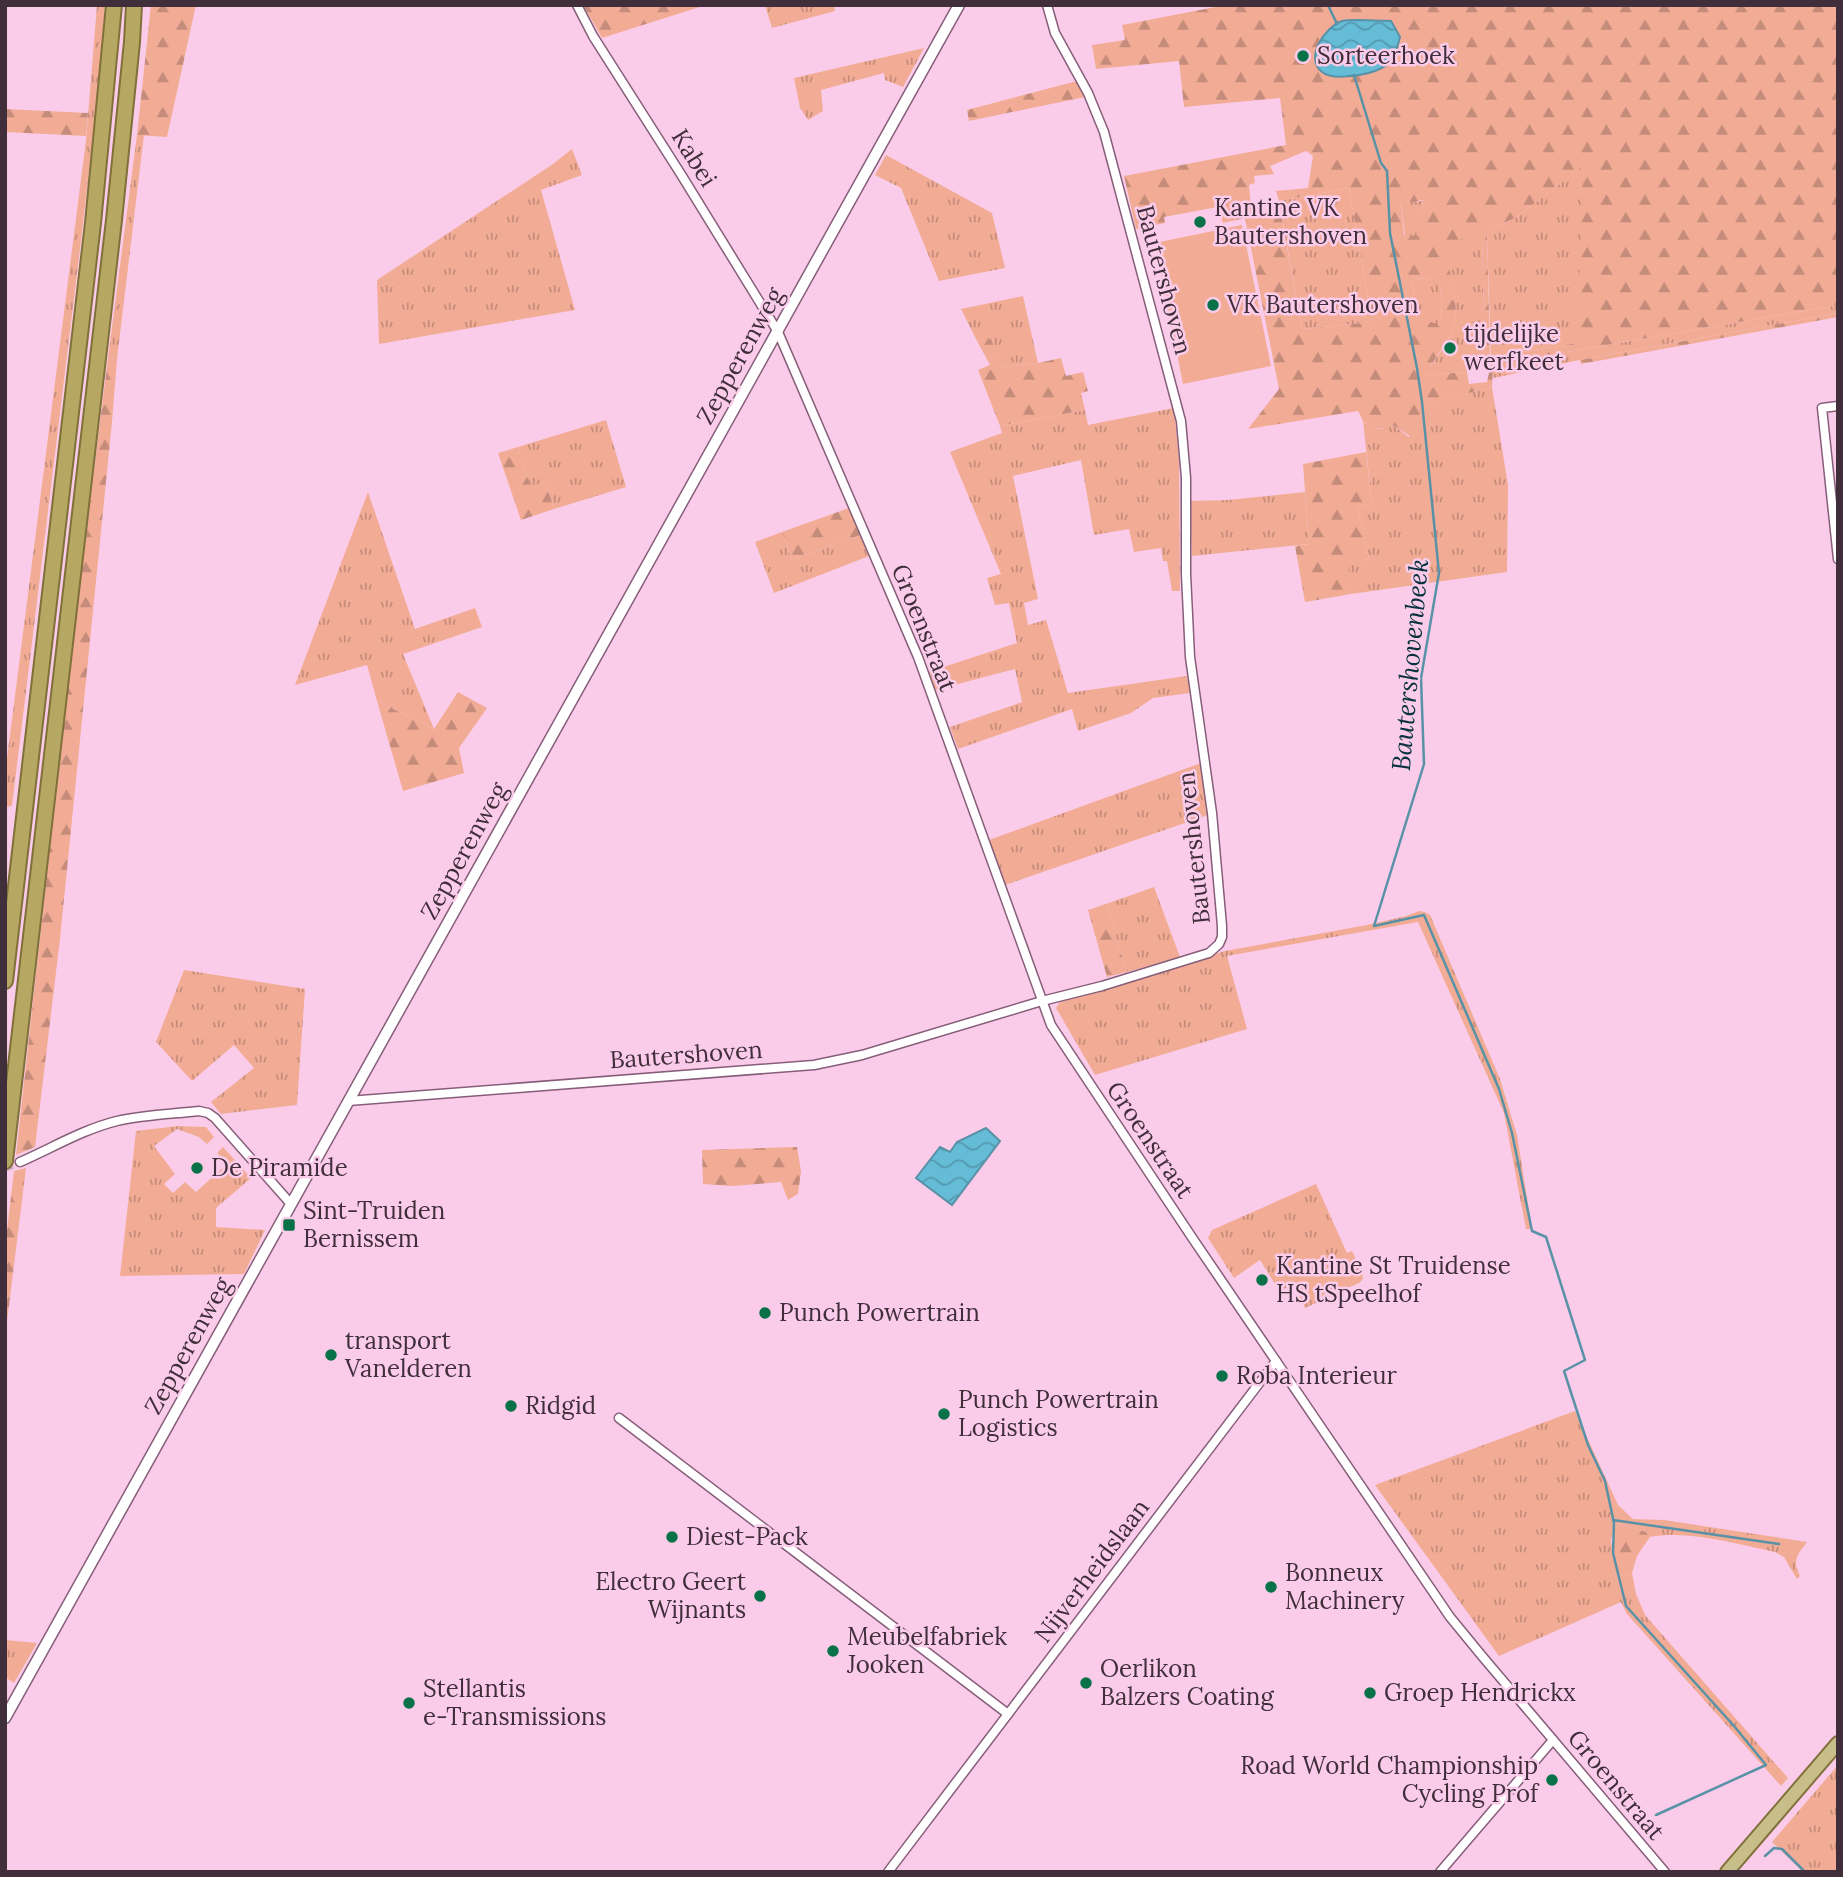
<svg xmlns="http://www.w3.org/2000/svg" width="1843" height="1877" font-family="Lora,serif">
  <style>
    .grass { fill: url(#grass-tufts) }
    .forest { fill: url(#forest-firs); fill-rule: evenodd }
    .park { fill: #f2ac95 }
    .water { fill: url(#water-waves); stroke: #5991a7; stroke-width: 2 }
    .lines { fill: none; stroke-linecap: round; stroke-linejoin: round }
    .stream { stroke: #5991a7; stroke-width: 2.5 }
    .minor-tunnel { stroke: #d6acc7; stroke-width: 8; stroke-dasharray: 8 4; stroke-linecap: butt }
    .minor-casing { stroke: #865e79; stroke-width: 11 }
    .tertiary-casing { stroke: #865e79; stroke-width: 13 }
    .primary-casing { stroke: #80703a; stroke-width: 16 }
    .trunk-casing { stroke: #80703a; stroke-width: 18 }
    .minor { stroke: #fff; stroke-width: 8 }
    .tertiary { stroke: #fff; stroke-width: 10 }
    .primary { stroke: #c8be89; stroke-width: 12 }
    .trunk { stroke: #b6a862; stroke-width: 14 }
    .poi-dot { fill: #087148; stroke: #fbccea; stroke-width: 2.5 }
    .labels { text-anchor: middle; stroke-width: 5; stroke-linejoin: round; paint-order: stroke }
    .poi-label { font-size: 24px; fill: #402e3a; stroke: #fbccea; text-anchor: start }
    .street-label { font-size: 24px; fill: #402e3a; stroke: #fbccea }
    .water-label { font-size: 26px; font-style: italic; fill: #07323d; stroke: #fbccea }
  </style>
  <defs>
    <pattern id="grass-tufts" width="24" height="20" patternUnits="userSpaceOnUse" patternTransform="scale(1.75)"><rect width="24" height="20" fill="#f2ac95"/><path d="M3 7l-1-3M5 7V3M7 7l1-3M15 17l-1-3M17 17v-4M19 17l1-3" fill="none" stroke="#c58c7b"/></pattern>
    <pattern id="forest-firs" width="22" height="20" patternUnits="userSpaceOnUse" patternTransform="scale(1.75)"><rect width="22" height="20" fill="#f2ac95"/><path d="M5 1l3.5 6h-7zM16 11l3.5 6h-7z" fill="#c58c7b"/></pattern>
    <pattern id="water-waves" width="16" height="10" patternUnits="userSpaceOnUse" patternTransform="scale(1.75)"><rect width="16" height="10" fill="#64bcd6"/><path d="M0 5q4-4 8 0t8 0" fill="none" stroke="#5499af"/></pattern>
  </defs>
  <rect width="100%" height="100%" fill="#fbccea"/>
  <g class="grass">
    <polygon points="97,5 105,5 99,83 80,249 12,806 5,807 5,774 86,140"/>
    <polygon points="765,5 834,5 835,11 772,28"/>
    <polygon points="924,48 903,87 885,80 884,73 821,90 823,111 808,120 800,108 794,78"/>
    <polygon points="137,135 144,135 117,359 108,358"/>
    <polygon points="572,149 582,175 541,190 575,310 379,344 377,280 553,164"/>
    <polygon points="886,155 992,213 1005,268 939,281 901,188 875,175"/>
    <polygon points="1584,165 1578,343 1496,356 1491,363 1487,231 1517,217"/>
    <polygon points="1349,188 1372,322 1302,329 1279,201"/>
    <polygon points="1401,200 1406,200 1412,203 1425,200 1420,216 1420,236 1405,236"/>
    <path d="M1482,233L1485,359H1467V372L1425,375C1435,359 1448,343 1454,326C1461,309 1447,263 1443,243Z"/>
    <path d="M1434,278L1440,280C1439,298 1446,307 1438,323H1417L1412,279Z"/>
    <polygon points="1023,296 1038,363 1003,367 988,337 977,341 961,309"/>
    <polygon points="1838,305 1838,313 1580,360 1493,378 1492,365"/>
    <path d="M1492,387L1508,485L1507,572L1351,594L1347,563L1369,559L1358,507L1372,504L1363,421C1373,429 1381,432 1393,425L1409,437L1424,404Z"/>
    <polygon points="1174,408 1179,461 1180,591 1172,591 1167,561 1163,561 1161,548 1134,552 1129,529 1094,535 1081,460 1013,476 1038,599 1024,603 1028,625 1046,620 1068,693 1187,676 1190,693 1153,698 1131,713 1078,731 1072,709 958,749 950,727 1022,702 1015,669 935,690 928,672 1017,643 1009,603 995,605 987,578 1001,574 950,452 1002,433 1000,426 1085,410 1088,425"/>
    <polygon points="606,420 626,487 554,509 546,482 530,487 518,447"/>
    <polygon points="368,492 415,629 475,608 482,627 403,654 434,729 377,701 367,665 295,685"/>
    <polygon points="1305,492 1309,544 1192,556 1190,501 1228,500"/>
    <polygon points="782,532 792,560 860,535 869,556 774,593 755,542"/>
    <polygon points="1201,763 1208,815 1005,885 989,840"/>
    <polygon points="1154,887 1180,957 1127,972 1106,904"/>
    <polygon points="1419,911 1425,912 1430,915 1500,1079 1517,1135 1532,1229 1526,1229 1504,1113 1418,922 1227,956 1247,1029 1095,1075 1056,1008 1060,1002 1225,951 1367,925 1406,916"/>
    <polygon points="184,970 305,989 297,1105 221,1114 211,1102 254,1068 234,1045 192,1081 156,1042"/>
    <polygon points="178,1126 206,1127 214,1137 207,1144 199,1137 177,1129 154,1146 175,1174 164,1184 173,1193 185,1182 196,1192 227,1164 217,1153 223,1147 251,1178 216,1208 216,1227 265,1230 244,1274 120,1276 136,1131"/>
    <polygon points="1316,1184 1347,1253 1352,1251 1362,1271 1363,1279 1359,1283 1305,1308 1293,1283 1280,1292 1260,1260 1234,1278 1208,1238 1212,1230"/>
    <path d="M1575,1411L1618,1505L1633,1519L1664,1520L1807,1542C1797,1556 1792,1559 1800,1576L1797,1579L1784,1557L1775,1552C1735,1544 1690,1530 1650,1537L1646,1532L1616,1523L1611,1540L1615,1577L1632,1573L1636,1594L1645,1615L1788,1778L1781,1786L1627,1614L1621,1602L1499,1656L1375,1485Z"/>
    <polygon points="5,1640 37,1643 14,1683 5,1677"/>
    <polygon points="1838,1765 1838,1872 1803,1872 1772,1842"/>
  </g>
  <g class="forest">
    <polygon points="151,5 196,5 167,137 137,135"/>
    <polygon points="583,5 706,5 602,38"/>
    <path d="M1226,5H1838V305L1493,365L1492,387L1425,404C1427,419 1431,431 1416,440L1393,425L1387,429L1373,428L1363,421L1358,411L1248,429L1279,389L1245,218L1223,223L1218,207L1164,217L1165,223L1136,229L1124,176L1286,145L1280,98L1184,107L1179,61L1096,69L1092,45L1125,40L1122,25ZM1341,21L1358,75L1331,77L1322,36ZM1306,151L1313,156L1308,188L1276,191L1279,201L1349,188L1372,322L1302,329L1281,214L1252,216L1249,185L1255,183L1254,176L1274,174L1270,166ZM1583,166L1577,343L1496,356L1491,363L1487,382L1469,384L1467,372L1426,375C1434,358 1448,343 1454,326C1461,309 1447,263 1444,243L1482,234L1485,359H1490L1487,231L1517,217ZM1401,200H1406L1412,203L1421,200H1425L1420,216V236L1404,235ZM1434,278L1440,281C1439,298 1446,307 1438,323H1417L1412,279Z"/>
    <polygon points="1077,81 1085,97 969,121 967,110"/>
    <polygon points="5,109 88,113 86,136 5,132"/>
    <polygon points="1838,313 1838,317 1581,364 1580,360"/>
    <polygon points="988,336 1003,367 1038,363 1061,358 1066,376 1083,372 1088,391 1081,393 1085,410 1000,426 978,370 990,365 977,341"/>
    <polygon points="108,358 117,359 112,422 60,939 35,1147 16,1155 74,631"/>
    <polygon points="518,447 530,486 546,482 554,509 521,520 498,453"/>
    <polygon points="1366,452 1372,504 1358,507 1369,559 1348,563 1351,594 1305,602 1295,546 1309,544 1303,464"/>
    <polygon points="849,508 860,535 792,560 782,532"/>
    <polygon points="458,692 487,708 459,748 464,773 403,791 377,701 434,729"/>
    <polygon points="1106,904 1127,972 1107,977 1088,910"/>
    <polygon points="797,1147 801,1171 798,1194 788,1200 781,1182 732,1186 703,1184 702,1150"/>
    <polygon points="26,1168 5,1338 5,1247 14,1171"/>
    <path d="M1616,1523L1646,1532L1650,1537L1637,1556L1632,1573L1615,1577C1611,1558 1611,1542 1616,1523Z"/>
  </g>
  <polygon class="park" points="1242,225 1271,366 1183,384 1155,243"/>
  <g class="water">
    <path d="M1358,20L1391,21L1400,37L1394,60C1388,64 1382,69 1375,71C1363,75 1333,81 1322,72C1304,58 1325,27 1342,21C1347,20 1354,20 1358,20Z"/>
    <polygon points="986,1128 1000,1141 952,1205 916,1178 940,1147 950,1152 957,1142"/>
  </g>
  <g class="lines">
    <g class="stream">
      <polyline points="1328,5 1337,24"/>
      <polyline points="1354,75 1381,163 1387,171 1390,233 1417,368 1422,402 1439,573 1421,678 1424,764 1374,926 1424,915 1499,1089 1512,1133 1532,1231 1546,1237 1585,1360 1564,1371 1588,1445 1605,1481 1614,1523 1613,1553 1626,1606 1734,1726 1766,1765 1656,1815"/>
      <polyline points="1613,1520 1779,1544"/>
      <polyline points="1765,1856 1774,1848 1782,1849 1805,1872"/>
    </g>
    <polyline class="minor-tunnel" points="5,1168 20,1162"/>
    <defs>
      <g id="minor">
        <polyline points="577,5 593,36 682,176 778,332 918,657 1051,1025 1191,1236 1450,1617 1482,1656 1665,1872"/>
        <polyline points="1838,406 1822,408 1838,559"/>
        <polyline points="348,1101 814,1065 862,1055 1042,1001 1102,986 1209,953 1219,944 1222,937 1222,926 1212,813 1190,657 1186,574 1186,478 1181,421 1104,132 1088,93 1055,33 1047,5"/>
        <path d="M20,1162C52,1148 84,1129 117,1121C143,1115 172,1114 199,1111L208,1113L215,1118L291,1204"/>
        <polyline points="619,1418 1008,1714"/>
        <polyline points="888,1872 1276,1361"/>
        <polyline points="1440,1872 1553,1740"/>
      </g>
      <polyline id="tertiary" points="5,1718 959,5"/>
      <polyline id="primary" points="1727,1872 1838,1743"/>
      <g id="trunk">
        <polyline points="5,981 93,223 114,5"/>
        <polyline points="5,1161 114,220 132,42 134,5"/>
      </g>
    </defs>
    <use href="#minor" class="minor-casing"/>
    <use href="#tertiary" class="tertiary-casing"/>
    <use href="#primary" class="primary-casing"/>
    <use href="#trunk" class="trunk-casing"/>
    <use href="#minor" class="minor"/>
    <use href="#tertiary" class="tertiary"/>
    <use href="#primary" class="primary"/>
    <use href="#trunk" class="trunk"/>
  </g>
  <g class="poi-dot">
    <circle cx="1303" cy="56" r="7"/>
    <circle cx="1200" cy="222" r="7"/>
    <circle cx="1213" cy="305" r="7"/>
    <circle cx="1450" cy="348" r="7"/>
    <circle cx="197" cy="1168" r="7"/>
    <rect x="282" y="1218" width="14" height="14" rx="3.5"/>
    <circle cx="1262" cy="1280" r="7"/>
    <circle cx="765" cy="1313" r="7"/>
    <circle cx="331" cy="1355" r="7"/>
    <circle cx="1222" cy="1376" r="7"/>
    <circle cx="511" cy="1406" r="7"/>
    <circle cx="944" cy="1414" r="7"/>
    <circle cx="672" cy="1537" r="7"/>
    <circle cx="1271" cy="1587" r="7"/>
    <circle cx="760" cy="1596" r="7"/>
    <circle cx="833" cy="1651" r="7"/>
    <circle cx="1086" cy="1683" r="7"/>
    <circle cx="1370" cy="1693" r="7"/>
    <circle cx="409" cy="1703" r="7"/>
    <circle cx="1552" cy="1780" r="7"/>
  </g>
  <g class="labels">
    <g class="poi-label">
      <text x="1317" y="64">Sorteerhoek</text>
      <text x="1214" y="216">Kantine VK<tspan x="1214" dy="28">Bautershoven</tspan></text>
      <text x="1227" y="313">VK Bautershoven</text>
      <text x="1464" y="342">tijdelijke<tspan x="1464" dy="28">werfkeet</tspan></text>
      <text x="211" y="1176">De Piramide</text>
      <text x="303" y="1219">Sint-Truiden<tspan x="303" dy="28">Bernissem</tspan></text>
      <text x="1276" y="1274">Kantine St Truidense<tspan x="1276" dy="28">HS tSpeelhof</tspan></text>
      <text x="779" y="1321">Punch Powertrain</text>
      <text x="345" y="1349">transport<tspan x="345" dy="28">Vanelderen</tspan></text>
      <text x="1236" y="1384">Roba Interieur</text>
      <text x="958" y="1408">Punch Powertrain<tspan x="958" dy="28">Logistics</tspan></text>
      <text x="525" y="1414">Ridgid</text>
      <text x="686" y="1545">Diest-Pack</text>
      <text x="1285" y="1581">Bonneux<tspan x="1285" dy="28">Machinery</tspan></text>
      <text x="746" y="1590" text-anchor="end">Electro Geert<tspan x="746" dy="28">Wijnants</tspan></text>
      <text x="847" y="1645">Meubelfabriek<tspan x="847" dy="28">Jooken</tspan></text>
      <text x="1100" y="1677">Oerlikon<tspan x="1100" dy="28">Balzers Coating</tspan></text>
      <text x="423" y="1697">Stellantis<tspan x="423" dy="28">e-Transmissions</tspan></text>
      <text x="1384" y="1701">Groep Hendrickx</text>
      <text x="1538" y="1774" text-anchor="end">Road World Championship<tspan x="1538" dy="28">Cycling Prof</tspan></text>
    </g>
    <g class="street-label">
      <text transform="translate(694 158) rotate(58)" y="8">Kabei</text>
      <text transform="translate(1164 280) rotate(75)" y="8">Bautershoven</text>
      <text transform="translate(740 356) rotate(-61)" y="8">Zepperenweg</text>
      <text transform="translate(924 628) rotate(68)" y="8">Groenstraat</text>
      <text transform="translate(1194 848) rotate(-96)" y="8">Bautershoven</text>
      <text transform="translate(464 851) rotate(-61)" y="8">Zepperenweg</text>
      <text transform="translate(686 1055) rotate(-4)" y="8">Bautershoven</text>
      <text transform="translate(1150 1140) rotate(56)" y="8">Groenstraat</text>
      <text transform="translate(188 1346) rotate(-61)" y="8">Zepperenweg</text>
      <text transform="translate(1092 1571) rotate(-53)" y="8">Nijverheidslaan</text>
      <text transform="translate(1616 1785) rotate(50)" y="8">Groenstraat</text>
    </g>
    <g class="water-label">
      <text transform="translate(1410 665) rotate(-85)" y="9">Bautershovenbeek</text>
    </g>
  </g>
  <rect width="1843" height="1877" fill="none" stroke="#402e3a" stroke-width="14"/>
</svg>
